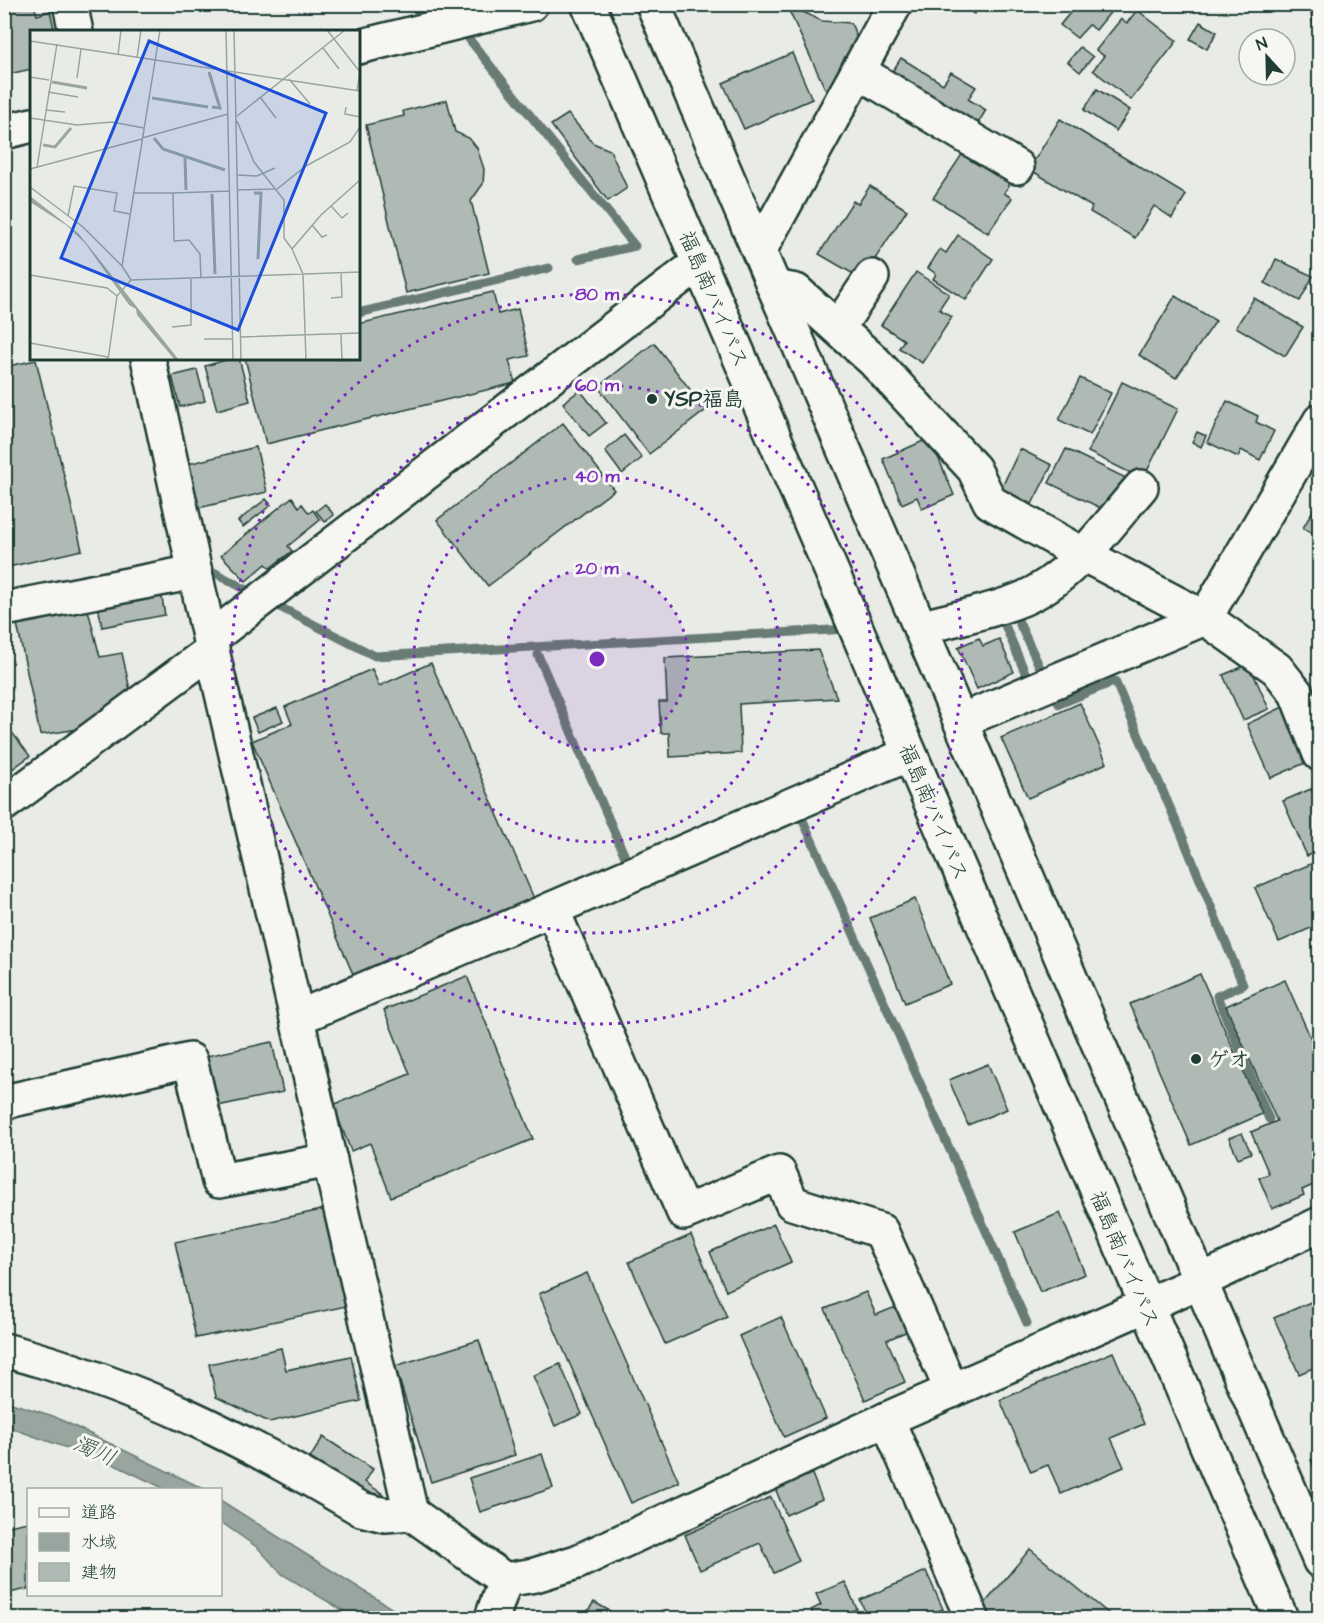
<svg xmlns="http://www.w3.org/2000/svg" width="1324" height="1623" font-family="'Architects Daughter','Klee One',sans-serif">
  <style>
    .water { fill: #99a6a0; stroke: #687c75; stroke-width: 1.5 }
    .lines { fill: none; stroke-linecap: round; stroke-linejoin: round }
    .stream { stroke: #687c75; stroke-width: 9 }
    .building { fill: #b0bab5; stroke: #1f3d34; stroke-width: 1.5 }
    .minor-casing { stroke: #1f3d34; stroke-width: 38 }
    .trunk-casing { stroke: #1f3d34; stroke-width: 38 }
    .minor { stroke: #f6f6f2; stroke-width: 33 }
    .trunk { stroke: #f6f6f2; stroke-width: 33 }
    .ring { fill: none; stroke: #7b2cbf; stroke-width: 3; stroke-dasharray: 3 6 }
    .poi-dot { fill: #1f3d34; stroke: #f6f6f2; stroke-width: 2 }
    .labels { text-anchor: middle; stroke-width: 6; stroke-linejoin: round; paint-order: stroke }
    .street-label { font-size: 21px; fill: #1f3d34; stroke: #f6f6f2 }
    .poi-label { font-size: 21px; font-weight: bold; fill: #1f3d34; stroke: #f6f6f2; text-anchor: start }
    .water-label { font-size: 22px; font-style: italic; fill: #445c54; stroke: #f6f6f2 }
    .inset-river { fill: none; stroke: #99a6a0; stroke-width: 3 }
    .inset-road { fill: none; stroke: #98a59f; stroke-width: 1.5 }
    .view { fill: #1d4ed8; fill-opacity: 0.15; stroke: #1d4ed8; stroke-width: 3 }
    .inset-edge { fill: none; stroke: #1f3d34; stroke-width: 3 }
    .centre { fill: #7b2cbf; stroke: #f6f6f2; stroke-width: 3 }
    .ring-label { font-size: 18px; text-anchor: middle; font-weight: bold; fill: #7b2cbf; stroke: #f6f6f2; stroke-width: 6; stroke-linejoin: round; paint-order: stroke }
  </style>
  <rect width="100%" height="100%" fill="#e9ebe7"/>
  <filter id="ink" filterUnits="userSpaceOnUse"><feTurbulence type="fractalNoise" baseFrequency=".0167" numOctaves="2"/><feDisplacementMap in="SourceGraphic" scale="12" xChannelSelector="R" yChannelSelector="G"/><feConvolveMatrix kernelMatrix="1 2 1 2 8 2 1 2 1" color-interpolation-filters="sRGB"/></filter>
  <g filter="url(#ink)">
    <g class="water">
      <polygon points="5,1401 53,1416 204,1489 165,1489 115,1465 5,1426"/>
      <polygon points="220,1500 407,1618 355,1618 282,1574 258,1548 221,1522"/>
    </g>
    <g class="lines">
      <g class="stream">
        <polyline points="469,39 635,246 578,259"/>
        <polyline points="358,313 549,268"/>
        <polyline points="208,569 256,595"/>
        <polyline points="272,603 375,656 849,629"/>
        <polyline points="1021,611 1015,614 1043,674"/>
        <polyline points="998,617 1001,616 1027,677"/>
        <polyline points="538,655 626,859"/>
        <polyline points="1053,690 1059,704 1115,681 1181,833 1243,985 1217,996 1269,1119"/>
        <polyline points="801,816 1027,1323"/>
      </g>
    </g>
    <g class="building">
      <polygon points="4,4 17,4 18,8 34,5 37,15 50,11 55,32 32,32 32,69 4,75"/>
      <polygon points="786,4 822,21 851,23 859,43 829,97"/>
      <polygon points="957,4 979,4 974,14"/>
      <polygon points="1069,4 1117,4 1096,30 1089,25 1077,38 1060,25 1074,8"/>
      <polygon points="1309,4 1320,4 1320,27 1314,29"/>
      <polygon points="1137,10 1177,41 1131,100 1093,70 1104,56 1096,50 1121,19 1127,23"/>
      <polygon points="1200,22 1217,32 1207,49 1190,39"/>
      <polygon points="1080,47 1093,57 1080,72 1068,62"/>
      <polygon points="792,53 812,99 744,129 723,83"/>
      <polygon points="901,58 943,84 951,72 976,87 968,99 986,110 971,135 885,83"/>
      <polygon points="1097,89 1130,110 1116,131 1084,110"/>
      <polygon points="447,100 455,132 469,138 477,148 484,169 483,184 471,201 489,273 406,293 366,125 404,116 403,111"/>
      <polygon points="568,114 593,143 610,150 627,188 608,201 551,125"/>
      <polygon points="1060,119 1186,195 1172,218 1154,206 1135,238 1090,212 1092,207 1029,169"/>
      <polygon points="963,153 983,166 987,161 1014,178 1004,193 1012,198 988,233 933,198"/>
      <polygon points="870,186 907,210 862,279 819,254 853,201 858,204"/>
      <polygon points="958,235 993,259 966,300 933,279 936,274 928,268 940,249 946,253"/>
      <polygon points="1276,259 1313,276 1300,301 1265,283"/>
      <polygon points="916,272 949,294 939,309 952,317 922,363 899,348 904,340 881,325"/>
      <polygon points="493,292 498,314 518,309 529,356 509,360 515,383 266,444 245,358 358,358 358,324"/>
      <polygon points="1175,296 1216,321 1176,378 1139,355"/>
      <polygon points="1254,298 1303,327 1285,356 1236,327"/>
      <polygon points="654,343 706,410 649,454 598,387"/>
      <polygon points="233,358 239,358 250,401 217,410 205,366"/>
      <polygon points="36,360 82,550 4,568 4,367"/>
      <polygon points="197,370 205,401 180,407 172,376"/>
      <polygon points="1080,378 1111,393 1090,435 1059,420"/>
      <polygon points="1122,382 1178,409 1143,479 1088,452"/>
      <polygon points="580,390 606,423 589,436 563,403"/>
      <polygon points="1227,401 1258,416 1256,422 1274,431 1260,460 1241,450 1238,457 1207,442"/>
      <polygon points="563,423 614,490 488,586 437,520"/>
      <polygon points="1197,432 1206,436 1201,447 1192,442"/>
      <polygon points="624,435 642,458 622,474 605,451"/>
      <polygon points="930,438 954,495 922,509 917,497 902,504 883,459"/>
      <polygon points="256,447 267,492 198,508 188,464"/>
      <polygon points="1020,449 1052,465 1032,504 1001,489"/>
      <polygon points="1066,449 1128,479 1111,513 1049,483"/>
      <polygon points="292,497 299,507 302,504 309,513 313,510 320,520 288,546 292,551 270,568 266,564 246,581 221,555"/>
      <polygon points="1320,498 1320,537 1303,528"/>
      <polygon points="266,499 271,505 243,527 238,521"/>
      <polygon points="325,504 334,515 325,522 316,511"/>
      <polygon points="161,593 165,615 102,627 98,606"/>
      <polygon points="87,606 100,657 122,653 132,699 85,728 40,735 16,619"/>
      <polygon points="979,638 983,646 999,639 1014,672 977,689 958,647"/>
      <polygon points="818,650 837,698 739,704 741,753 670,757 669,733 661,733 659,702 667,702 665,658"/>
      <polygon points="431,663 536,903 356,981 252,741 292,724 285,707 372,669 379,686"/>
      <polygon points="1249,664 1269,709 1243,720 1223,675"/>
      <polygon points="1080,703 1107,763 1028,798 1001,738"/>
      <polygon points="1283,707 1307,762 1271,778 1247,724"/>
      <polygon points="277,708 283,721 258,732 252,718"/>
      <polygon points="4,722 30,756 4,775"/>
      <polygon points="1311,789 1320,807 1320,851 1307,856 1283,801"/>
      <polygon points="1320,860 1320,924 1279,942 1255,888"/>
      <polygon points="915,899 950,984 905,1003 870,918"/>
      <polygon points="1200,974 1262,1114 1191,1145 1130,1004"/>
      <polygon points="467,976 533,1139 391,1197 370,1143 351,1151 333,1105 410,1074 384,1010"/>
      <polygon points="1285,980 1320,1059 1320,1182 1302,1190 1304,1195 1272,1209 1259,1178 1269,1174 1251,1132 1277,1121 1226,1006"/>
      <polygon points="272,1042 283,1092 213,1107 202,1057"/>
      <polygon points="988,1064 1007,1109 968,1125 949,1080"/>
      <polygon points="1242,1133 1251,1153 1238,1158 1229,1138"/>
      <polygon points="330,1208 351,1305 196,1338 175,1242"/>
      <polygon points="1060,1213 1085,1274 1040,1292 1015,1232"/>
      <polygon points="774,1224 791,1262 726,1291 710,1252"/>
      <polygon points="691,1235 727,1317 665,1344 629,1262"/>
      <polygon points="587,1273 679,1482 631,1503 539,1294"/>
      <polygon points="866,1292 876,1315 893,1308 905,1311 910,1330 887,1340 905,1382 865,1400 825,1309"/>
      <polygon points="1320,1298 1320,1365 1299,1374 1274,1318"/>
      <polygon points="781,1317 826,1418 784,1437 739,1336"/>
      <polygon points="479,1340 515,1455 431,1482 395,1366"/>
      <polygon points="281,1348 286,1370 351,1356 361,1401 269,1422 216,1397 209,1364"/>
      <polygon points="1113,1352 1144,1424 1111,1438 1124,1467 1061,1494 1048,1465 1031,1472 1000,1400"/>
      <polygon points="560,1364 582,1414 555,1426 533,1376"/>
      <polygon points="323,1437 373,1469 365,1482 383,1494 378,1502 310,1458"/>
      <polygon points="542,1454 553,1488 480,1512 469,1478"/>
      <polygon points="1320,1456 1320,1479 1311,1460"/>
      <polygon points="809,1467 822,1499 786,1515 773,1483"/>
      <polygon points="771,1497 799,1561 774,1573 760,1543 700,1570 685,1535"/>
      <polygon points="28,1522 28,1589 4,1594 4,1527"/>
      <polygon points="1030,1549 1114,1618 996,1618 982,1607"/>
      <polygon points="926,1571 943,1609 922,1618 868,1618 860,1600"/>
      <polygon points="845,1582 857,1609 834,1618 815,1618 811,1610 821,1605 816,1594"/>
      <polygon points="594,1602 622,1618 583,1618"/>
    </g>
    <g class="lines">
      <defs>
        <g id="minor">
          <polyline points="70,4 76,32"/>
          <polyline points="358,47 531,4"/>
          <polyline points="858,71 1017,167"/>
          <polyline points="4,132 32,125"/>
          <polyline points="759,251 895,4"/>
          <polyline points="774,287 796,291 874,361 974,469 990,502 1073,549 1205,618 1277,669 1296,693 1320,754"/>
          <polyline points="838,328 872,277"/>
          <polyline points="148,358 212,650 411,1513 505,1580 492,1618"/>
          <polyline points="4,609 195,572"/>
          <path d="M920,628C955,618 988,613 1022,599C1071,579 1107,526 1141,487"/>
          <polyline points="210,639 699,263"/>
          <polyline points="961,721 1205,618 1320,421"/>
          <polyline points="4,804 212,650"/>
          <polyline points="552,909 909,754"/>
          <polyline points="297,1018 552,909 684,1213 779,1173 792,1203 881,1231 952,1391"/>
          <polyline points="4,1102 190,1060 219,1181 330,1160"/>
          <path d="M4,1350C137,1385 244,1439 361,1509L385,1515L411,1513"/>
          <polyline points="887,1419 972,1618"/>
          <polyline points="505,1580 535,1575 577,1562 887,1419 1201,1281 1320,1224"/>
        </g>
        <g id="trunk">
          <polyline points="588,4 1281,1618"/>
          <polyline points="653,4 1320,1561"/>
        </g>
      </defs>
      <use href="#minor" class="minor-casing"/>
      <use href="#trunk" class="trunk-casing"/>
      <use href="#minor" class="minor"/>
      <use href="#trunk" class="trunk"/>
    </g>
  </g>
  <circle cx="597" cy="659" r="91" fill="#7b2cbf" fill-opacity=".12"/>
  <g class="ring">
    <circle cx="597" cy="659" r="91"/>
    <circle cx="597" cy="659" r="183"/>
    <circle cx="597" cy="659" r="274"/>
    <circle cx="597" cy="659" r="365"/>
  </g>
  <g class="poi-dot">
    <circle cx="652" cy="399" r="6"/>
    <circle cx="1196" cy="1059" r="6"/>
  </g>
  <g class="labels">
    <g class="street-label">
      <text transform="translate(714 299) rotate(67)" y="7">福島南バイパス</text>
      <text transform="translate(934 812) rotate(67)" y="7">福島南バイパス</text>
      <text transform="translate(1125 1259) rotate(67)" y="7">福島南バイパス</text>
    </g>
    <g class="poi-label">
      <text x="664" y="406">YSP福島</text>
      <text x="1208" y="1066">ゲオ</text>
    </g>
    <g class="water-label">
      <text transform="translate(95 1450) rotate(24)" y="8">濁川</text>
    </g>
  </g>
  <g transform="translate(30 30)">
    <rect width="330" height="330" fill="#e9ebe7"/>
    <path d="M0,166L49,204L149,330H145L107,285L106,279L99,275L55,213L36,195L0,172Z" fill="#99a6a0"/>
    <path class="inset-river" d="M179,42L190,78L182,77M22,52L57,58M122,68L178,77M124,108L133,119L195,140M13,115L25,117L41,98M155,128L156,160M224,163H231L228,229M182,164L185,244"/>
    <path class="inset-road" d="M196,0L203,330M204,0L211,330M297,0L330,42L327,60M0,11L330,61M293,18L309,39M88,25L91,0M107,28L111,0M0,47L19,50M47,48L51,19M259,49L280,74M18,62L48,67M230,67L246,88M316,77L315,84L330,87M16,80L35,82M207,86L315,0M0,88L47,95L82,92L114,98M207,91L224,132L254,170V208L262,219M112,108L198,84M7,137L27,14M0,139L112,109M208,145L227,146L245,138M0,157L53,197L92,236M208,160L247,159L276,136L320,112L330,97M103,163H143L144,211L159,210L170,224L171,249M143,163L200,161M301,176L312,188L318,183M38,186L44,156L87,163L84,181L100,184M282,195L292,207L297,205M0,245L77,258L87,266M101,250L330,242M301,268L312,267L311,243M142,297L161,295V249M311,304L312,330M211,307L330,303M174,309H203M0,313L78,327M78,330L87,266L101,250L92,236L130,0M276,330L273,244L262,219L291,185L330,150"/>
    <path class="view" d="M119,11L296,83L208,300L31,228Z"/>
    <rect width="330" height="330" class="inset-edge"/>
  </g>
  <circle cx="597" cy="659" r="9" class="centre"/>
  <g class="ring-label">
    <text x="597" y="300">80 m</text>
    <text x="597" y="391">60 m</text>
    <text x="597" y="482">40 m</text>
    <text x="597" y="574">20 m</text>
  </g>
  <rect width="1324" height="1623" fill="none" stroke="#f6f6f2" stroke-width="24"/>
  <rect x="12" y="12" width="1300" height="1599" fill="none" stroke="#1f3d34" stroke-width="2" filter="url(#ink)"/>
  <rect x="27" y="1488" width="195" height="108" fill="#f6f6f2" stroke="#a0aca6" stroke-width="1.5"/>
  <rect x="39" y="1508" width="30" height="9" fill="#f6f6f2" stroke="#a0aca6" stroke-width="1.5"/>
  <text x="81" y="1518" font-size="18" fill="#1f3d34">道路</text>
  <rect x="39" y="1533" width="30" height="18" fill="#99a6a0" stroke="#a0aca6" stroke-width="1.5"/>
  <text x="81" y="1548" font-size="18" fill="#1f3d34">水域</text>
  <rect x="39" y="1563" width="30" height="18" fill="#b0bab5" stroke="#a0aca6" stroke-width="1.5"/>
  <text x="81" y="1578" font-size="18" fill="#1f3d34">建物</text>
  <g transform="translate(1267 57) rotate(338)"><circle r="28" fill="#f6f6f2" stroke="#a0aca6" stroke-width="1.5"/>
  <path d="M0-4.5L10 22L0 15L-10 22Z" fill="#1f3d34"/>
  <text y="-9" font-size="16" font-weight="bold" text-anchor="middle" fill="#1f3d34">N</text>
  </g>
</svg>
